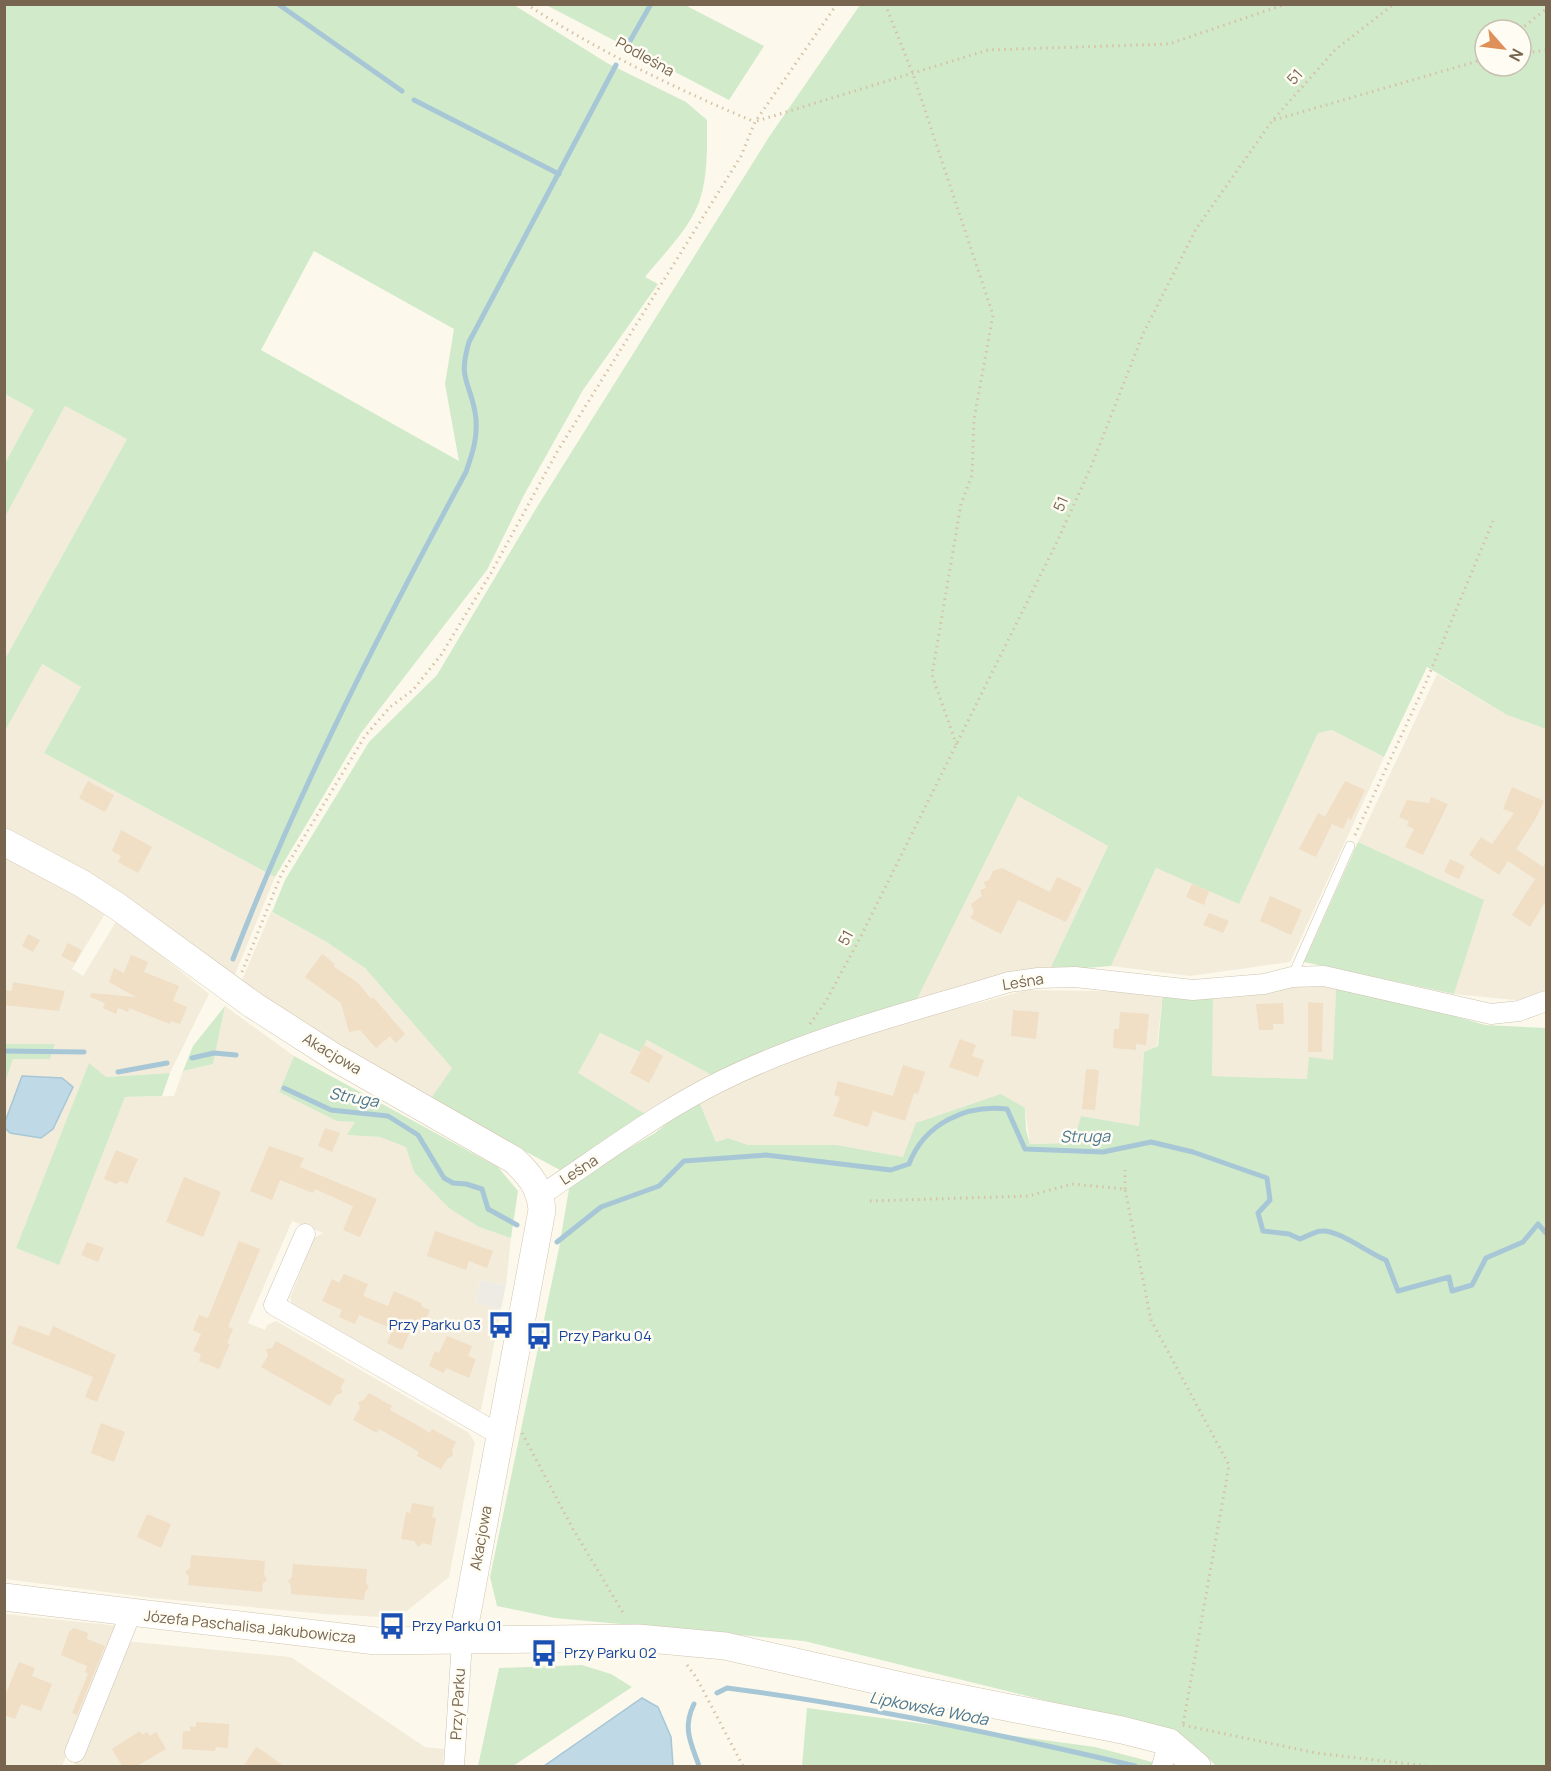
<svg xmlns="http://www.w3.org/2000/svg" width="1551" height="1771" font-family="Manrope,sans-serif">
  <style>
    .residential { fill: #f3ecdb }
    .industrial { fill: #eeebe4 }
    .green { fill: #d1eaca; fill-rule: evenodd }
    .water { fill: #c0d9e6; stroke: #a7c7d7; stroke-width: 1.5 }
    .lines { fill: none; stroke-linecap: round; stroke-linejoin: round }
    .stream { stroke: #a7c7d7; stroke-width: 5 }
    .building { fill: #f0dec5 }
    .lane-casing { stroke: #cec4b1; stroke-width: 10 }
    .street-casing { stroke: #cec4b1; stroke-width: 21 }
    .secondary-casing { stroke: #d1c4af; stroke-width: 28 }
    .path { stroke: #d6c2a7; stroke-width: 3; stroke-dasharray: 1.5 4.5; stroke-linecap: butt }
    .lane { stroke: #fff; stroke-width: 9 }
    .street { stroke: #fff; stroke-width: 20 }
    .secondary { stroke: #fff; stroke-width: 27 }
    .labels { text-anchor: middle; stroke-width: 5; stroke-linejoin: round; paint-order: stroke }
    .street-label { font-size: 15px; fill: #77654f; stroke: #fefcf3 }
    .transit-label { font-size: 15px; fill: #164399; stroke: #fefcf3; text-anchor: start }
    .water-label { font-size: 16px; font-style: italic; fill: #4c7890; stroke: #fefcf3 }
  </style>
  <rect width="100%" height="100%" fill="#fcf9ec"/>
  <g class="residential">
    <polygon points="5,394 34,410 5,463"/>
    <polygon points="65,406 127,439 5,659 5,517"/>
    <polygon points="41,664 81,687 44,753 275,877 234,977 85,870 5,827 5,731"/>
    <polygon points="1437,674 1507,715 1546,729 1546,992 1533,1002 1454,994 1483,900 1358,842"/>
    <polygon points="1332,730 1384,757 1290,962 1190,976 1111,966 1156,868 1239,903 1318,733"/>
    <polygon points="1018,796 1108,846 1049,971 915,1003"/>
    <polygon points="5,856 106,912 72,969 83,976 117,920 209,994 170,1073 106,1077 89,1064 16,1248 59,1264 125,1097 174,1096 183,1071 213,1064 225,1006 294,1056 279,1092 337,1120 356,1122 348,1135 380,1137 407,1147 414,1172 479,1227 511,1238 506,1285 480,1280 476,1303 501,1309 481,1410 475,1411 294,1309 290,1298 314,1238 323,1233 292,1221 248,1323 265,1330 267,1325 276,1321 469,1433 475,1443 449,1577 398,1618 325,1614 152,1598 5,1579 4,1082 13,1059 50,1059 55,1044 5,1044"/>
    <polygon points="271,912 325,941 365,968 453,1068 430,1100 319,1035 241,982"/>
    <polygon points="1318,984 1336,989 1334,1060 1307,1079 1211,1076 1213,997"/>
    <polygon points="1026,990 1163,992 1157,1046 1144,1052 1139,1126 1081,1116 1074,1143 1030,1144 1025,1108 903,1157 837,1145 748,1145 728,1138 716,1142 698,1099 788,1057 960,1005 960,1008"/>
    <polygon points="600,1033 640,1052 647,1040 717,1078 650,1117 577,1073"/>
    <polygon points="5,1614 119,1626 62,1766 5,1766"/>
    <polygon points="125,1641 291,1657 425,1747 444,1749 443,1766 73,1766"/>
  </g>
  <polygon class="industrial" points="480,1280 506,1285 501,1309 476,1303"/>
  <g class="green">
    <path d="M5,4L514,5L607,63L686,102L707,120C707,145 708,172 701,196C693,226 664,253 645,277L658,284L583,390L524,495L487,570L361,733L275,877L44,753L81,687L42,664L5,731V659L127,439L65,406L5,517V463L34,410L5,394ZM314,251L454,329L445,384L459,461L261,350Z"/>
    <polygon points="546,5 685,5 764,46 729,100"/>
    <path d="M860,5H1546V729L1507,715L1427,667L1384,757L1332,730L1318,733L1239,904L1156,868L1111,966L1049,971L1108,846L1018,796L915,1003L779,1045L717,1078L647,1040L640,1052L600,1033L578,1073L650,1117L560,1170L430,1100L452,1068L365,968L325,941L272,912L285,880L369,742L437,675L537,507L769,137ZM1485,30H1521V66H1485Z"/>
    <polygon points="1358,842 1484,900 1454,994 1304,962"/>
    <polygon points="1336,989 1399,1000 1485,1025 1546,1028 1546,1766 1216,1766 1206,1756 1165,1730 804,1641 555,1618 497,1606 490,1577 559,1248 570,1183 655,1133 698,1099 716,1142 728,1138 748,1145 837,1145 903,1157 916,1123 1001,1094 1025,1108 1026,1130 1030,1144 1073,1143 1081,1116 1139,1126 1144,1052 1158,1046 1163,992 1213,997 1212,1076 1307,1079 1309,1057 1333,1060"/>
    <polygon points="225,1006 213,1064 183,1071 193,1046"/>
    <polygon points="5,1044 55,1044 50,1059 13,1059 5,1082"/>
    <polygon points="294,1056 498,1167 518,1191 511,1238 479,1227 449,1208 414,1172 406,1147 380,1137 347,1135 355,1122 337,1121 279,1092"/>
    <polygon points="89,1063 106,1077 170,1073 162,1096 125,1097 59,1265 16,1248"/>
    <polygon points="582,1665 611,1674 632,1687 513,1766 478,1766 499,1668"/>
    <polygon points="807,1708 1095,1747 1156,1763 1155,1766 802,1766"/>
  </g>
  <g class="water">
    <polygon points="22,1076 62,1078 73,1087 53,1129 41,1138 10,1133 5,1128 5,1122"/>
    <polygon points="642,1698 658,1707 671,1737 673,1766 544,1766"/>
  </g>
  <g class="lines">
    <g class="stream">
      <polyline points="278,4 402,91"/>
      <polyline points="626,48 651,4"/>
      <polyline points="414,100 559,174"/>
      <path d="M233,959C298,791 380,631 466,472C473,452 479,434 475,412C469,379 458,380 469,342L616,65"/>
      <polyline points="4,1051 84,1052"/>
      <polyline points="192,1058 214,1053 236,1055"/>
      <polyline points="118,1072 167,1063"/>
      <polyline points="284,1088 331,1110 388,1116 418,1135 444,1178 453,1183 466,1184 482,1189 488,1209 517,1225"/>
      <path d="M557,1242L601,1207L659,1186L684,1161L766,1155L891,1170L909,1164C924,1124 966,1104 1007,1109L1025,1149L1103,1152L1151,1142L1193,1152L1267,1178L1270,1200L1258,1213L1263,1231L1289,1234L1300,1239C1306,1237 1315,1231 1322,1231C1339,1230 1368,1253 1386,1260L1398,1291L1449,1277L1452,1291L1472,1285L1486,1258L1523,1242L1538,1224L1546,1233"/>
      <path d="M717,1693L727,1688C865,1706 1000,1734 1135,1766"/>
      <path d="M694,1704C682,1728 691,1743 699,1766"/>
    </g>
  </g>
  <g class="building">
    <polygon points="88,781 114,795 105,812 79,798"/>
    <polygon points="1345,781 1365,790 1351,820 1348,818 1343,829 1332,824 1316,857 1299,849 1318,813 1325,817"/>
    <polygon points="1512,787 1544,801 1535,820 1516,849 1543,867 1546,861 1546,901 1530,927 1512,915 1535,879 1508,861 1499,875 1469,855 1481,837 1492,844 1514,813 1503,809"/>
    <polygon points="1431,797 1448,804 1423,855 1405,847 1414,829 1407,826 1409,821 1399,817 1407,800 1429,803"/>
    <polygon points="121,830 152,847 138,873 118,862 121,856 112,851"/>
    <polygon points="1450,859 1465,866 1459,879 1444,872"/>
    <polygon points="1002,868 1050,892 1057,877 1082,889 1066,922 1018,900 1001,934 970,918 974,912 971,904 982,896 980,890 986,888 984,882 989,880 993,871"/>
    <polygon points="1192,884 1209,891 1204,905 1186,897"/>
    <polygon points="1270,896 1302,910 1291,935 1260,921"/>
    <polygon points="1209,913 1229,921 1223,933 1203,925"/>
    <polygon points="28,934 40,940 33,952 22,946"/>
    <polygon points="68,943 82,950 75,963 61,956"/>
    <polygon points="322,954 335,964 333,966 358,983 371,999 373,997 405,1034 396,1043 390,1036 376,1048 360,1030 349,1032 341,1003 305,977"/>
    <polygon points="131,955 148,962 144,972 179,986 173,1001 187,1007 180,1024 171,1021 170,1024 129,1008 128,1012 118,1008 116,1014 103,1008 105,1003 90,997 91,993 136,997 109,982 114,968 124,973"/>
    <polygon points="13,982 65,991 59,1011 4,1005 4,990 12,991"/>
    <polygon points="1308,1002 1323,1003 1322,1052 1308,1052"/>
    <polygon points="1283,1003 1284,1024 1273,1024 1273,1030 1259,1030 1256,1004"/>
    <polygon points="1013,1010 1039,1012 1036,1039 1011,1036"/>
    <polygon points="1120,1012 1149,1014 1146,1045 1136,1044 1136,1050 1113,1048 1114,1029 1119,1029"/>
    <polygon points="960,1039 976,1045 972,1056 984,1060 978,1077 949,1067"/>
    <polygon points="644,1045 663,1056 649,1083 630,1073"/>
    <polygon points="903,1065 925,1072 918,1094 914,1093 905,1121 873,1111 868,1127 833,1116 840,1097 834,1095 838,1081 893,1096"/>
    <polygon points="1086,1069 1099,1070 1095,1110 1082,1109"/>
    <polygon points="325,1128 340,1133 332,1152 318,1146"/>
    <polygon points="269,1146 304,1158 300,1167 377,1199 360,1237 343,1230 353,1206 315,1189 313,1193 280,1180 272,1200 250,1191"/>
    <polygon points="116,1150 138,1159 127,1184 121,1181 116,1184 104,1179"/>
    <polygon points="184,1177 221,1192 203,1237 166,1222"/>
    <polygon points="435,1231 493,1251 487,1268 469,1261 466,1270 427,1256"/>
    <polygon points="239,1241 260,1249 228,1327 233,1329 227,1343 230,1344 219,1369 199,1361 201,1354 193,1351 201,1334 193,1330 199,1315 208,1318"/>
    <polygon points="87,1242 104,1248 98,1262 81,1255"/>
    <polygon points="344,1274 368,1284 363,1296 388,1306 394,1291 421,1303 422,1307 430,1310 423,1326 414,1322 402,1350 387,1343 393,1329 359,1315 355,1324 339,1317 342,1310 322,1301 332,1279 339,1283"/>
    <polygon points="19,1325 49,1336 53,1326 116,1355 97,1402 85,1397 93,1377 12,1344"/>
    <polygon points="447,1336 472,1346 468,1356 476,1359 469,1378 446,1368 444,1373 429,1366 435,1351 439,1353"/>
    <polygon points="276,1341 345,1380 341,1387 342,1393 336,1395 330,1406 261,1367 268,1356 266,1349 272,1348"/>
    <polygon points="369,1393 392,1406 390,1410 417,1425 430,1433 432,1429 456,1442 452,1450 453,1456 448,1458 441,1469 417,1456 419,1452 397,1439 379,1429 377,1433 353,1420 360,1408 358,1402 364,1400"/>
    <polygon points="101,1423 125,1432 114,1462 91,1453"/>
    <polygon points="412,1503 434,1507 432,1517 436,1518 431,1545 423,1543 418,1547 414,1541 401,1539 406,1512 410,1513"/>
    <polygon points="147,1514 171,1524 161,1548 137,1537"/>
    <polygon points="191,1555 265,1561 264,1574 267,1580 263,1583 262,1592 188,1585 189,1577 185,1572 190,1568"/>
    <polygon points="293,1564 367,1569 366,1583 369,1587 365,1592 364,1600 291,1594 291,1586 288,1581 292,1577"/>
    <polygon points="74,1628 88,1633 87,1639 105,1646 77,1715 72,1713 88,1674 85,1672 87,1666 61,1655 69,1632"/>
    <polygon points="19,1662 35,1668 32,1676 52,1684 41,1711 21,1704 15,1719 4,1715 4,1698"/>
    <polygon points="196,1722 229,1724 228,1748 216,1747 215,1751 182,1749 183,1731 190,1731 190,1726 196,1727"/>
    <polygon points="140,1731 142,1735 147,1732 150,1736 156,1732 166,1749 135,1767 123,1767 112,1749"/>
    <polygon points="256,1747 263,1751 285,1767 243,1767"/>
  </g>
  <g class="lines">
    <defs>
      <polyline id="lane" points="1292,977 1350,846"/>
      <g id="street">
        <path d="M541,1195C599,1157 658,1112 721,1081C812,1036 912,1012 1009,982L1038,978L1075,977L1193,990L1264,984L1292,977L1324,976L1491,1014L1519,1011L1546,1001"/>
        <polyline points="305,1234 274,1305 500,1435"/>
        <polyline points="75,1752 131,1613"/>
        <polyline points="454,1766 462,1641"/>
        <polyline points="1162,1766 1169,1742"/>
      </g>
      <g id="secondary">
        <path d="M4,842L81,883L117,906L253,1005L334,1057L514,1160C530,1175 540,1187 542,1210L462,1641"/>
        <polyline points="4,1597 376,1641 638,1638 725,1646 915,1689 1122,1730 1169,1742 1197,1766"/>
      </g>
    </defs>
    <use href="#lane" class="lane-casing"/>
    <use href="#street" class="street-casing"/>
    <use href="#secondary" class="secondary-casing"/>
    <g class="path">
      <path d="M526,4C598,51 676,89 755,122"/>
      <polyline points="885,4 913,74 993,315 974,419 972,475 961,504 932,675 957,746"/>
      <polyline points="1520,30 1546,9"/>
      <polyline points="1521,54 1546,50"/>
      <polyline points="1274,120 1485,59"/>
      <polyline points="757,121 988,50 1169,44 1286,4"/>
      <polyline points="1355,835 1424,687 1493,521"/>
      <polyline points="242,972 281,875 365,736 390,707 413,690 441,655 491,573 557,452 741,156 755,122 837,4"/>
      <polyline points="810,1024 826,1001 861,936 1056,544 1091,467 1143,334 1196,229 1272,121 1335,50 1394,4"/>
      <polyline points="1125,1189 1125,1170"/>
      <polyline points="870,1201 1028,1196 1072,1184 1125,1189 1151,1320 1229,1465 1183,1725"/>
      <polyline points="522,1433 573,1529 625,1616"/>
      <polyline points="687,1665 696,1677 743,1766"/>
      <polyline points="1183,1725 1316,1753 1427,1766"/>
    </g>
    <use href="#lane" class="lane"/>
    <use href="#street" class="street"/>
    <use href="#secondary" class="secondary"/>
  </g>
  <defs>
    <symbol id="bus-bare" viewBox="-9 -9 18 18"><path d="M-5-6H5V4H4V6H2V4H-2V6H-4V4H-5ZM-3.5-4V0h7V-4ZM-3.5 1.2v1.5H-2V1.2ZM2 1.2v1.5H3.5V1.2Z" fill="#1a4fb4" stroke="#fefcf3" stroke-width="2.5" paint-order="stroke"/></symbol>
  </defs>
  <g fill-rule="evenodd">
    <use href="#bus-bare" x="482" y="1306" width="38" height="38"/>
    <use href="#bus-bare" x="520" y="1317" width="38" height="38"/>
    <use href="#bus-bare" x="373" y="1607" width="38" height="38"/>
    <use href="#bus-bare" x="525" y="1634" width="38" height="38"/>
  </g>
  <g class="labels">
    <g class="street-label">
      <text transform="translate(645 57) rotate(29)" y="5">Podleśna</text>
      <text transform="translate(1295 77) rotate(-48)" y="5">51</text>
      <text transform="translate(1061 504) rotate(-66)" y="5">51</text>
      <text transform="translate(846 938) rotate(-62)" y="5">51</text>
      <text transform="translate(1023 982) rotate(-9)" y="5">Leśna</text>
      <text transform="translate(332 1054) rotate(31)" y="5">Akacjowa</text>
      <text transform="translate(579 1170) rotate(-33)" y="5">Leśna</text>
      <text transform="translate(481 1538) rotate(-80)" y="5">Akacjowa</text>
      <text transform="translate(250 1627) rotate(6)" y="5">Józefa Paschalisa Jakubowicza</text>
      <text transform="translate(458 1704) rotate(-87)" y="5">Przy Parku</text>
    </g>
    <g class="transit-label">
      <text x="481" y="1330" text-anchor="end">Przy Parku 03</text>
      <text x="559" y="1341">Przy Parku 04</text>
      <text x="412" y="1631">Przy Parku 01</text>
      <text x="564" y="1658">Przy Parku 02</text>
    </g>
    <g class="water-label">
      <text transform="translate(354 1097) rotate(10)" y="6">Struga</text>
      <text transform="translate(1085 1136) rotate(-1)" y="6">Struga</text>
      <text transform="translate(929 1708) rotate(11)" y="6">Lipkowska Woda</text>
    </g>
  </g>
  <rect width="1551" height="1771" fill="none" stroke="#77654f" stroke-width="12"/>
  <g transform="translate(1503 48) rotate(118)"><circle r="28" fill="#fefcf3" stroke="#c8c0b1" stroke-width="1.5"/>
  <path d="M0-4.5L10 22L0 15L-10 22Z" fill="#df8f58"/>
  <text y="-9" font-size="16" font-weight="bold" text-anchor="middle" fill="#77654f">N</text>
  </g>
</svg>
